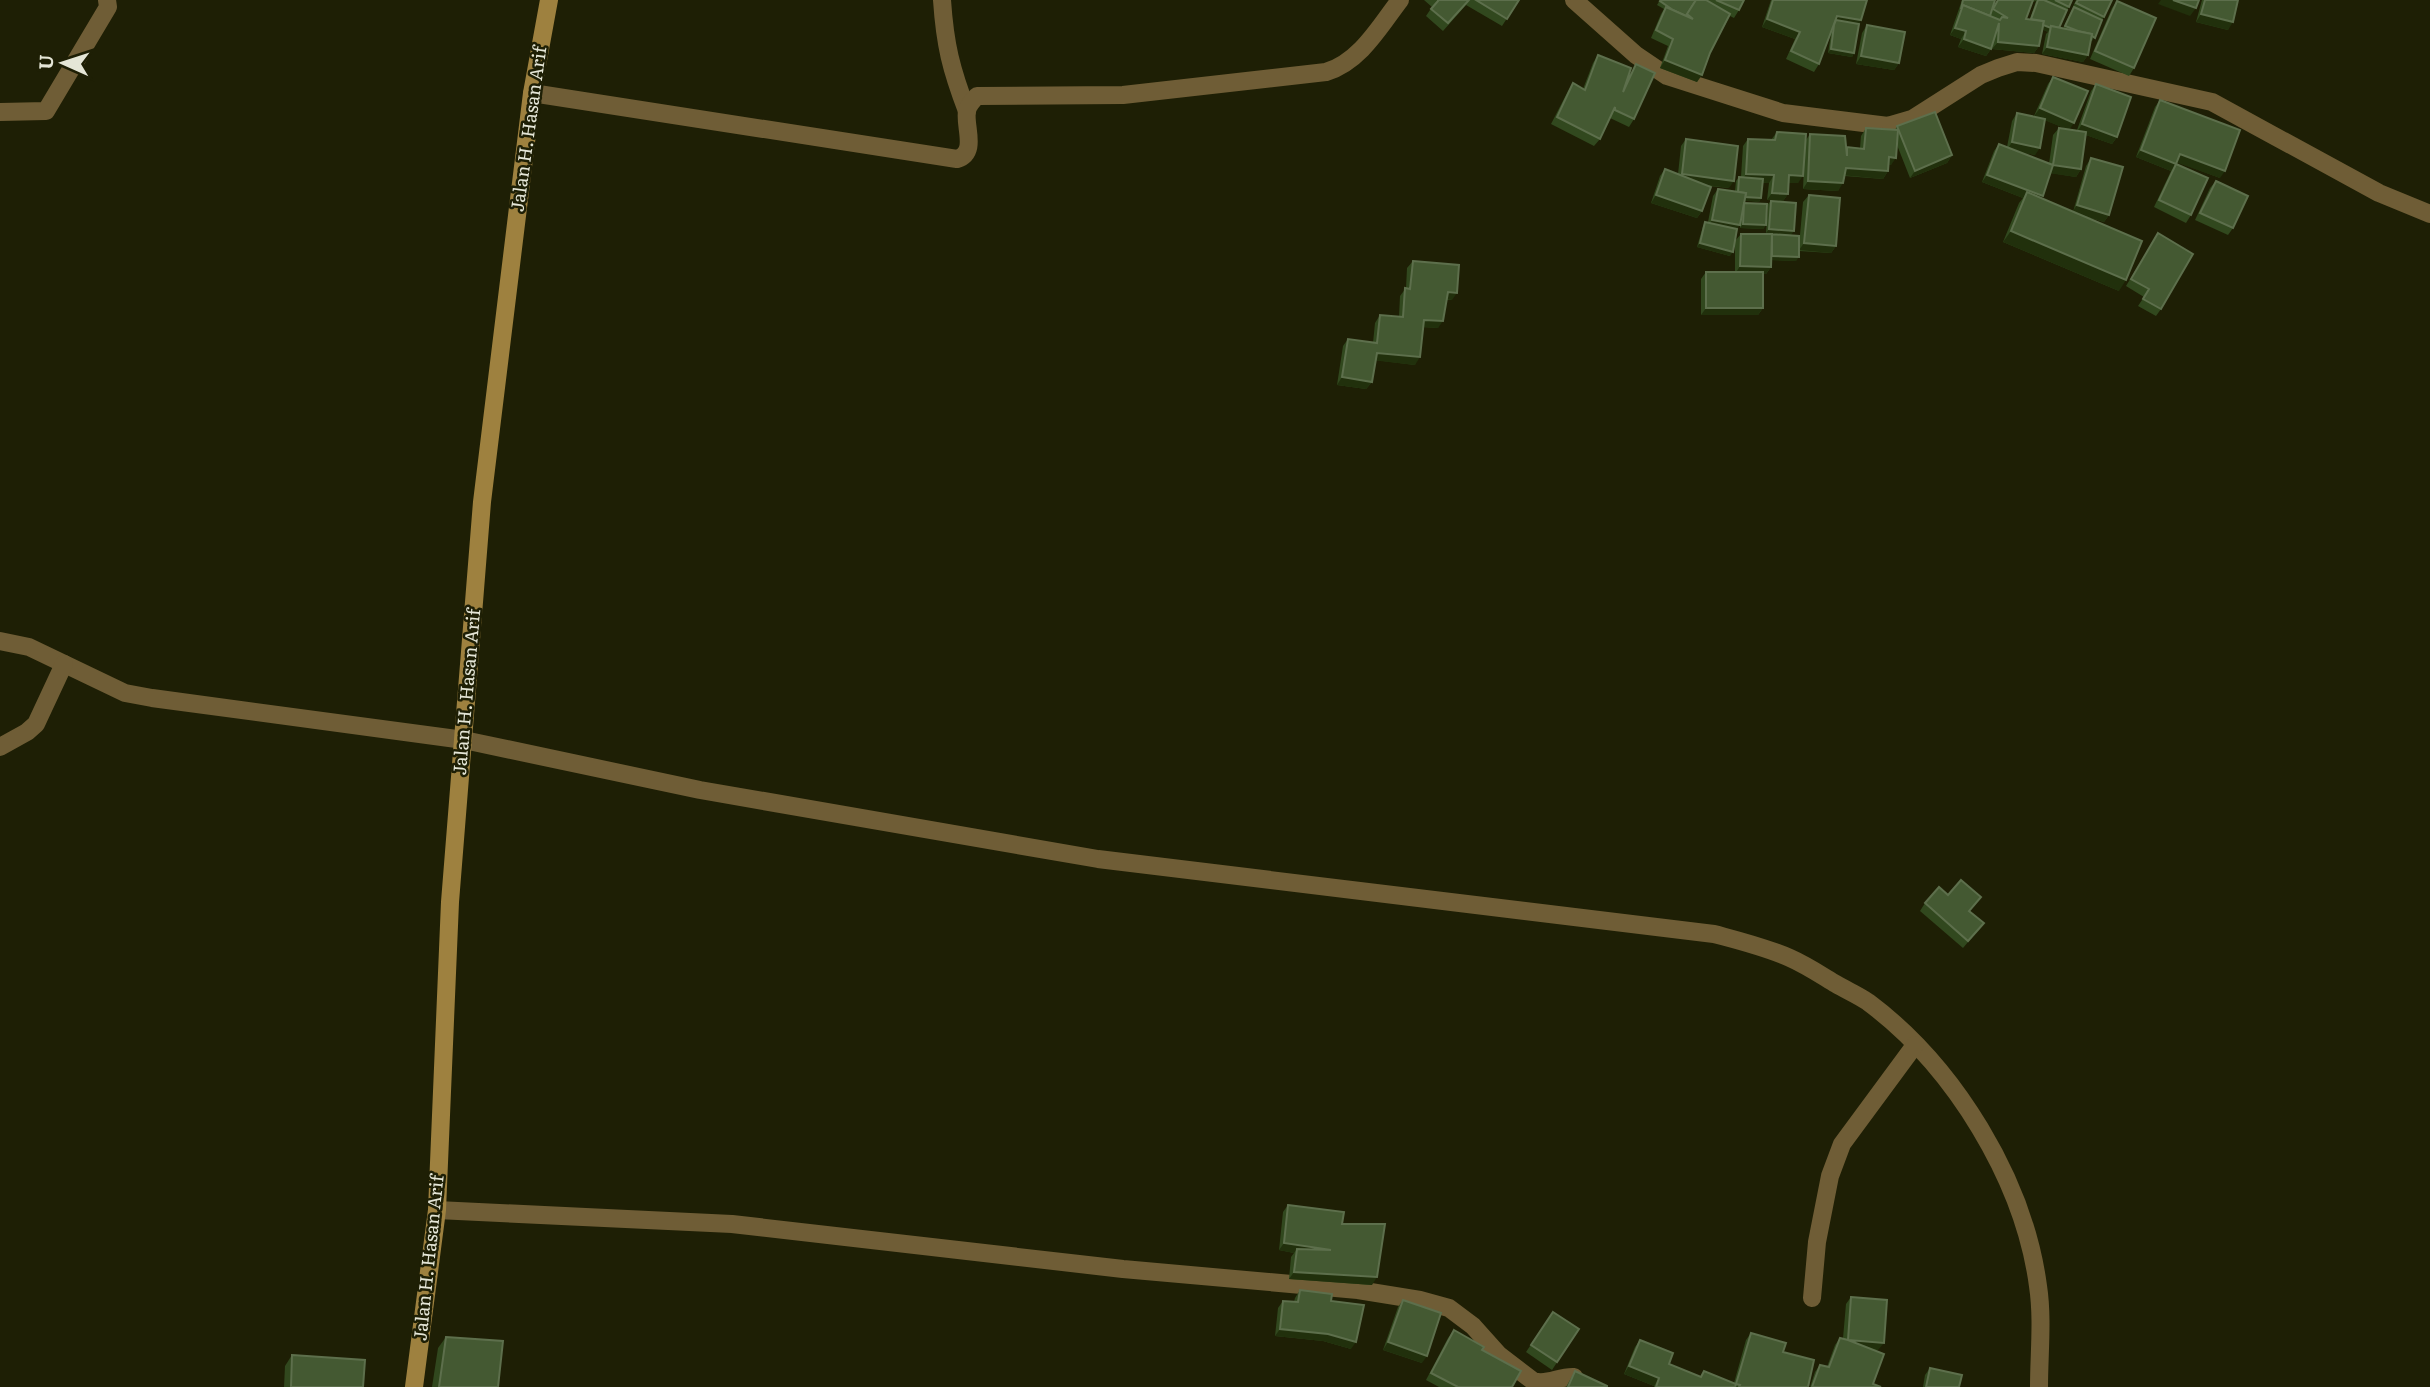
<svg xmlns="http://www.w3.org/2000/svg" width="2430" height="1387" font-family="Literata,serif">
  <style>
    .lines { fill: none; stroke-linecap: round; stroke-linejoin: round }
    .street { stroke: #6f5d36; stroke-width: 18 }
    .secondary { stroke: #9e813f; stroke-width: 18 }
    .wall { fill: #31481e; fill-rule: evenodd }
    .shaded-wall { fill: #21300c }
    .building { fill: #445932; stroke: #5d6f4c; stroke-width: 2 }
    .labels { text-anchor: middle; stroke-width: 5; stroke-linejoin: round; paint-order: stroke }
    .street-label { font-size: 18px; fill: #e5e6d7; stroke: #1e1f05 }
  </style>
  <rect width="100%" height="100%" fill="#1e1f05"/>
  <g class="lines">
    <g class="street">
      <path d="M942,0C945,45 951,69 967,111"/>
      <polyline points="1574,0 1636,55 1667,76 1783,113 1888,126 1912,119 1981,75 1998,68 2017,62 2036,63 2212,102 2379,193 2430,214"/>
      <path d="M532,93L957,159C978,153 964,126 967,111C968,106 973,100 977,96L1123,95L1326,72C1360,62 1380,26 1400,0"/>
      <polyline points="0,112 46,111 108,7 107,0"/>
      <path d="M0,641L29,647L125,693L152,698L464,740L700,790L1098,859L1714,934C1740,941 1765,947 1790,958C1806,965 1821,975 1836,984C1846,990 1858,995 1868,1002C1954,1066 2024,1180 2038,1286C2043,1319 2039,1354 2039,1387"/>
      <polyline points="0,747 27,732 36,724 64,664"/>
      <path d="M437,1210L732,1224L1123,1269L1358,1290L1420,1300L1449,1308L1473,1326L1499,1355L1533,1381C1547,1386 1559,1376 1574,1377"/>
      <polyline points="1812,1298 1817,1242 1830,1176 1842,1144 1915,1045"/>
    </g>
    <polyline class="secondary" points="414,1387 437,1210 450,902 482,502 532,93 549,0"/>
  </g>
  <g class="wall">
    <polygon points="1424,0 1519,0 1502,26 1466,5 1443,31 1426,16 1432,7"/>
    <polygon points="1660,0 1744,0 1739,10 1734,18 1730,16 1710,53 1697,82 1660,68 1668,46 1651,38 1661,14 1664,9 1657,5"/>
    <polygon points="1771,0 1867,0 1859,24 1854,53 1852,57 1828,53 1831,34 1819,64 1814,72 1786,59 1795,39 1762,27"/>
    <path d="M1962,0H1995L1991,10L1997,0H2072L2059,28L2063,29L2076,0H2112L2092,41H2091L2088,55L2083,62L2042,54L2046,34L2048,32L2042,29L2039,46L2034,53L1992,49L1993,42L1991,49L1986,56L1958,47L1961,39L1950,35ZM2036,1L2030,19H2026L2032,2Z"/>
    <polygon points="2202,0 2238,0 2228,30 2196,22"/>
    <polygon points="2117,1 2134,68 2129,76 2090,59 2112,8"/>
    <polygon points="1867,25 1899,63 1894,70 1856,64 1862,33"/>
    <polygon points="1598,55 1626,81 1636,64 1634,119 1629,127 1610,118 1600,139 1594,146 1551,124 1568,91 1573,83 1583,89 1593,63"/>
    <path d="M2053,77L2070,129L2077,130L2091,91L2096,84L2117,137L2112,144L2086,135L2081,169L2076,177L2051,173L2041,198L2073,212L2086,166L2091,158L2109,215L2104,222L2080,215L2119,291L2003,242L2019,203L2023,198L1982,182L1994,151L1999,144L2007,147L2012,121L2017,113L2038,117L2034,116L2048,84ZM2045,120L2067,129L2059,128L2053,135L2049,164L2021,152L2035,155Z"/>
    <polygon points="2160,100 2220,178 2177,162 2191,215 2186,223 2154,207 2171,171 2136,157 2155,107"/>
    <polygon points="1897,126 1952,155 1947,163 1910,178 1897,145 1891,165 1888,165 1888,171 1883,179 1845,176 1838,191 1803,189 1804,166 1798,183 1789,183 1788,194 1783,201 1767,200 1769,183 1762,183 1761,198 1759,202 1744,200 1744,203 1766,225 1763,229 1740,228 1740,223 1737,229 1730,256 1697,247 1703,226 1705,222 1708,222 1713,196 1718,189 1735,191 1736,181 1739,177 1741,177 1743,146 1748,139 1771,140 1777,132 1806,140 1810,134 1846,149 1847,147 1860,148 1861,136 1866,128 1895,130"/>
    <polygon points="1686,139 1729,188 1709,186 1702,211 1697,218 1651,203 1660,176 1665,169 1678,174 1681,146"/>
    <polygon points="2216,181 2233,228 2228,235 2195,220 2210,188"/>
    <polygon points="1809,195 1836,246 1831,253 1799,251 1796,261 1771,260 1771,267 1766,274 1763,274 1763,308 1758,315 1701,315 1701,279 1706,272 1735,272 1735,241 1741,234 1799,246 1803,202"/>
    <polygon points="1771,201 1791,235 1766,233 1768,204"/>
    <polygon points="2158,233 2161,309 2156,316 2138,306 2144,297 2126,286"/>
    <polygon points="1413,261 1452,300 1446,300 1438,328 1423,327 1415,365 1375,360 1372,382 1366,389 1337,385 1343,346 1348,339 1373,343 1375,323 1380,315 1399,317 1400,296 1406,288 1407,268"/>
    <polygon points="1948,895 1984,923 1963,948 1920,911 1925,903"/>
    <polygon points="1288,1205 1342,1224 1372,1285 1289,1279 1291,1257 1294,1253 1279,1250 1283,1212"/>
    <polygon points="1300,1290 1331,1301 1351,1349 1323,1341 1275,1336 1278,1308 1283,1301 1294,1302 1295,1298"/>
    <polygon points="1851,1297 1878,1350 1873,1350 1873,1384 1881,1387 1810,1387 1815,1372 1820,1365 1827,1367 1835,1345 1840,1338 1843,1338 1846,1304"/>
    <polygon points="1403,1300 1422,1363 1383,1350 1398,1307"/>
    <polygon points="1553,1312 1579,1329 1552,1370 1526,1352"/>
    <polygon points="1454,1330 1482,1350 1512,1387 1439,1387 1426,1380 1448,1338"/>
    <polygon points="1751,1333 1783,1352 1808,1387 1654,1387 1654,1386 1624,1374 1635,1347 1640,1340 1669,1364 1701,1377 1734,1383 1746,1340"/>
    <polygon points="446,1337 498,1387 432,1387 438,1348"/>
    <polygon points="292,1355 363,1387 284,1387 285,1366"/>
    <polygon points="1930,1368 1959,1387 1923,1387 1925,1375"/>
    <polygon points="1575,1371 1607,1387 1566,1387"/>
  </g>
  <g class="shaded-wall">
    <polygon points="2161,0 2173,0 2196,8 2190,16 2158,4"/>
    <polygon points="2201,14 2233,22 2228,30 2196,22"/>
    <polygon points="1837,16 1861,20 1856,28 1834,24"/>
    <polygon points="1767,19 1800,32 1795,39 1762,27"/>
    <polygon points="2031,20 2050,28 2048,32 2028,24"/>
    <polygon points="1955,28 1966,31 1961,39 1950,35"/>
    <polygon points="1964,39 1991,49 1986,56 1958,47"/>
    <polygon points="1998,42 2039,46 2034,53 1992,49"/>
    <polygon points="2047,47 2088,55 2083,62 2042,54"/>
    <polygon points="1831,49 1854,53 1852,57 1828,53"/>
    <polygon points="1861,56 1899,63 1894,70 1856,64"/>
    <polygon points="1665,60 1702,75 1697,82 1660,68"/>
    <polygon points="2040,108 2074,123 2069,130 2034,116"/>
    <polygon points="2082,124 2117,137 2112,144 2077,132"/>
    <polygon points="2012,142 2040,148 2035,155 2007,150"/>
    <polygon points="2141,150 2176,164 2171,171 2136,157"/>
    <polygon points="2180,154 2225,171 2220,178 2175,162"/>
    <polygon points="1952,155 1947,163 1910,178 1915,171"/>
    <polygon points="1889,157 1896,158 1891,165 1884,165"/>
    <polygon points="2053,165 2081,169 2076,177 2048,173"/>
    <polygon points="1846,168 1888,171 1883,179 1841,175"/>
    <polygon points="1682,174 1734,181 1729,188 1677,181"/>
    <polygon points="1746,174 1774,175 1769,183 1741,182"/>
    <polygon points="1789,175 1803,176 1798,183 1784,183"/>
    <polygon points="1987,175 2043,196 2038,204 2027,192 2023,198 1982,182"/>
    <polygon points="1808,181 1843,183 1838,191 1803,189"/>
    <polygon points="1772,193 1788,194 1783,201 1767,200"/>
    <polygon points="1656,195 1702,211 1697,218 1651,203"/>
    <polygon points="1737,196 1761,198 1759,202 1735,200"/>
    <polygon points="2077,205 2109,215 2104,222 2072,212"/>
    <polygon points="1712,220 1740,225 1735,232 1707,228"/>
    <polygon points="1743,224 1766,225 1763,229 1740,228"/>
    <polygon points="1769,229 1794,231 1791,235 1766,233"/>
    <polygon points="2011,231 2126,280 2119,291 2003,242"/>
    <polygon points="1700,243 1733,252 1730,256 1697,247"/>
    <polygon points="1804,243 1836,246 1831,253 1799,250"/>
    <polygon points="1769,256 1799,257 1796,261 1767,260"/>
    <polygon points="1740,266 1771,267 1766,274 1735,274"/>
    <polygon points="1448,292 1457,293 1452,300 1443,299"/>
    <polygon points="1706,308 1763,308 1758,315 1701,315"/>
    <polygon points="1424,320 1443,321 1438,328 1419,327"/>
    <polygon points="1377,353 1420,357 1415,365 1371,360"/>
    <polygon points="1342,377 1372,382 1366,389 1337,385"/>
    <polygon points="1284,1243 1331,1250 1297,1249 1294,1253 1279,1250"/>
    <polygon points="1294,1272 1377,1277 1372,1285 1289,1279"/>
    <polygon points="1280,1329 1328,1334 1356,1342 1351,1349 1323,1341 1275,1336"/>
    <polygon points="1848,1340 1884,1343 1878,1350 1843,1347"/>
    <polygon points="1388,1342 1427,1356 1422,1363 1383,1350"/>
    <polygon points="1629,1366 1659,1378 1654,1386 1624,1374"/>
  </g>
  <g class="building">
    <polygon points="1438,0 1469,0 1448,23 1431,9 1438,1"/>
    <polygon points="1476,0 1519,0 1507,19"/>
    <polygon points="1661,0 1696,0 1686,16 1673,10 1660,1"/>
    <polygon points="1696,0 1706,0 1730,14 1710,53 1702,75 1665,60 1673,39 1656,30 1666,7 1693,19 1687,14"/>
    <polygon points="1716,0 1744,0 1739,10"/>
    <polygon points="1773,0 1867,0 1861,20 1837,16 1819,64 1791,51 1800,32 1767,19"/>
    <polygon points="1963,0 1995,0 1990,16 1963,5 1961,9"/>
    <polygon points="1998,0 2033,0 2026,19 2044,21 2039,46 1998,42 1999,23 1991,49 1964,39 1966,31 1955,28 1963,5 2000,20 2002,17 2008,18 1993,9"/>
    <polygon points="2038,0 2044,0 2067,10 2059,28 2051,26 2051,28 2043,25 2044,21 2031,19"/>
    <polygon points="2055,0 2072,0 2069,7"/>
    <polygon points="2078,0 2112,0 2104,17 2076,3"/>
    <polygon points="2173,0 2199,0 2196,8"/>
    <polygon points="2205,0 2238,0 2233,22 2201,14"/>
    <polygon points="2117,1 2156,18 2134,68 2095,51"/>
    <polygon points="2074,7 2102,20 2095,38 2092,36 2092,34 2078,31 2065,26"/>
    <polygon points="1836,20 1859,24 1854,53 1831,49 1834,25"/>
    <polygon points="1867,25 1905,32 1899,63 1861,56"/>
    <polygon points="2051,26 2092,34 2088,55 2047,47"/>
    <polygon points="1598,55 1631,68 1623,92 1636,64 1655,73 1634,119 1615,110 1615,107 1600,139 1557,117 1573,83 1585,90"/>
    <polygon points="2053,77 2088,91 2074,123 2040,108"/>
    <polygon points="2096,84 2131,97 2117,137 2082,124"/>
    <polygon points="2160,100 2240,130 2225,171 2180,154 2176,164 2141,150"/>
    <polygon points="1935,112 1952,155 1915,171 1897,126"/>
    <polygon points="2017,113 2045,119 2040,148 2012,142"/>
    <polygon points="1866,128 1898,130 1896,158 1889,157 1888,171 1846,168 1843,183 1808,181 1810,134 1845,136 1847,156 1847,147 1864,149"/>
    <polygon points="2059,128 2086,132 2081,169 2053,165 2043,196 1987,175 1999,144 2053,165"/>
    <polygon points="1777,132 1806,134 1803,176 1789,175 1788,194 1772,193 1774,175 1746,174 1748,139 1775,140"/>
    <polygon points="1686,139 1738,146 1734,181 1682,174"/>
    <polygon points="2091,158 2123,167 2109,215 2077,205"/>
    <polygon points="2176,164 2208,178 2191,215 2159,200"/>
    <polygon points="1665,169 1711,187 1702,211 1656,195"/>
    <polygon points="1739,177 1763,179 1761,198 1745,197 1746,193 1738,192"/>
    <polygon points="2216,181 2248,196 2233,228 2200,213"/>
    <polygon points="1718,189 1746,193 1740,225 1712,220"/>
    <polygon points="2027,192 2142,241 2126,280 2011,231"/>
    <polygon points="1809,195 1840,198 1836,246 1804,243"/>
    <polygon points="1771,201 1796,203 1794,231 1769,229"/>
    <polygon points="1744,203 1767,204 1766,225 1743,224"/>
    <polygon points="1705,222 1737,229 1733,252 1700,243"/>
    <polygon points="2158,233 2193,254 2161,309 2143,299 2149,289 2131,279"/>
    <polygon points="1741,234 1772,234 1771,267 1740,266"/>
    <polygon points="1769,234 1799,236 1799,257 1772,256 1772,234"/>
    <polygon points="1413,261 1459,265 1457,293 1448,292 1443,321 1424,320 1420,357 1377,353 1372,382 1342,377 1348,339 1377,343 1380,315 1403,317 1405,288 1410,289"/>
    <rect x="1706" y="272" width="57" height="36"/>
    <polygon points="1961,880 1981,897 1969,911 1984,923 1968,941 1925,903 1939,887 1948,895"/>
    <polygon points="1288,1205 1344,1212 1342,1224 1385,1224 1377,1277 1294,1272 1297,1249 1331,1250 1284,1243"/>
    <polygon points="1300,1290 1332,1294 1331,1301 1364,1305 1356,1342 1328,1334 1280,1329 1283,1301 1298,1302"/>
    <polygon points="1851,1297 1887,1300 1884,1343 1848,1340 1884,1354 1873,1384 1881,1387 1812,1387 1820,1365 1829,1367 1840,1338 1848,1340"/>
    <polygon points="1403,1300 1441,1313 1427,1356 1388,1342"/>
    <polygon points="1553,1312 1579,1329 1557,1362 1531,1345"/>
    <polygon points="1454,1330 1484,1347 1482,1350 1521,1371 1512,1387 1458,1387 1431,1373"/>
    <polygon points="1751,1333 1786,1343 1783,1352 1814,1360 1808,1387 1739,1387 1740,1385 1736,1384"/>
    <polygon points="446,1337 503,1341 498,1387 439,1387"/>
    <polygon points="1640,1340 1673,1353 1669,1364 1701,1377 1704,1371 1736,1384 1735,1387 1656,1387 1659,1378 1629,1366"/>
    <polygon points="292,1355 365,1360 363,1387 291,1387"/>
    <polygon points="1930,1368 1962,1375 1959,1387 1926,1387"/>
    <polygon points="1575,1371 1607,1386 1607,1387 1568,1387"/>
  </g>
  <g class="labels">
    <g class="street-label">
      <text transform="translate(529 129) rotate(-82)" y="6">Jalan H. Hasan Arif</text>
      <text transform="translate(467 692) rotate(-85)" y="6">Jalan H. Hasan Arif</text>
      <text transform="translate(429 1258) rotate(-84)" y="6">Jalan H. Hasan Arif</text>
    </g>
  </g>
  <g transform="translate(63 63) rotate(273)" stroke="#1e1f05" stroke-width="5" paint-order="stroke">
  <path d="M0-5L12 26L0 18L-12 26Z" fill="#e5e6d7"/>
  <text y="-10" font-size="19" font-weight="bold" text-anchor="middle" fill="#e5e6d7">U</text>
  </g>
</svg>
